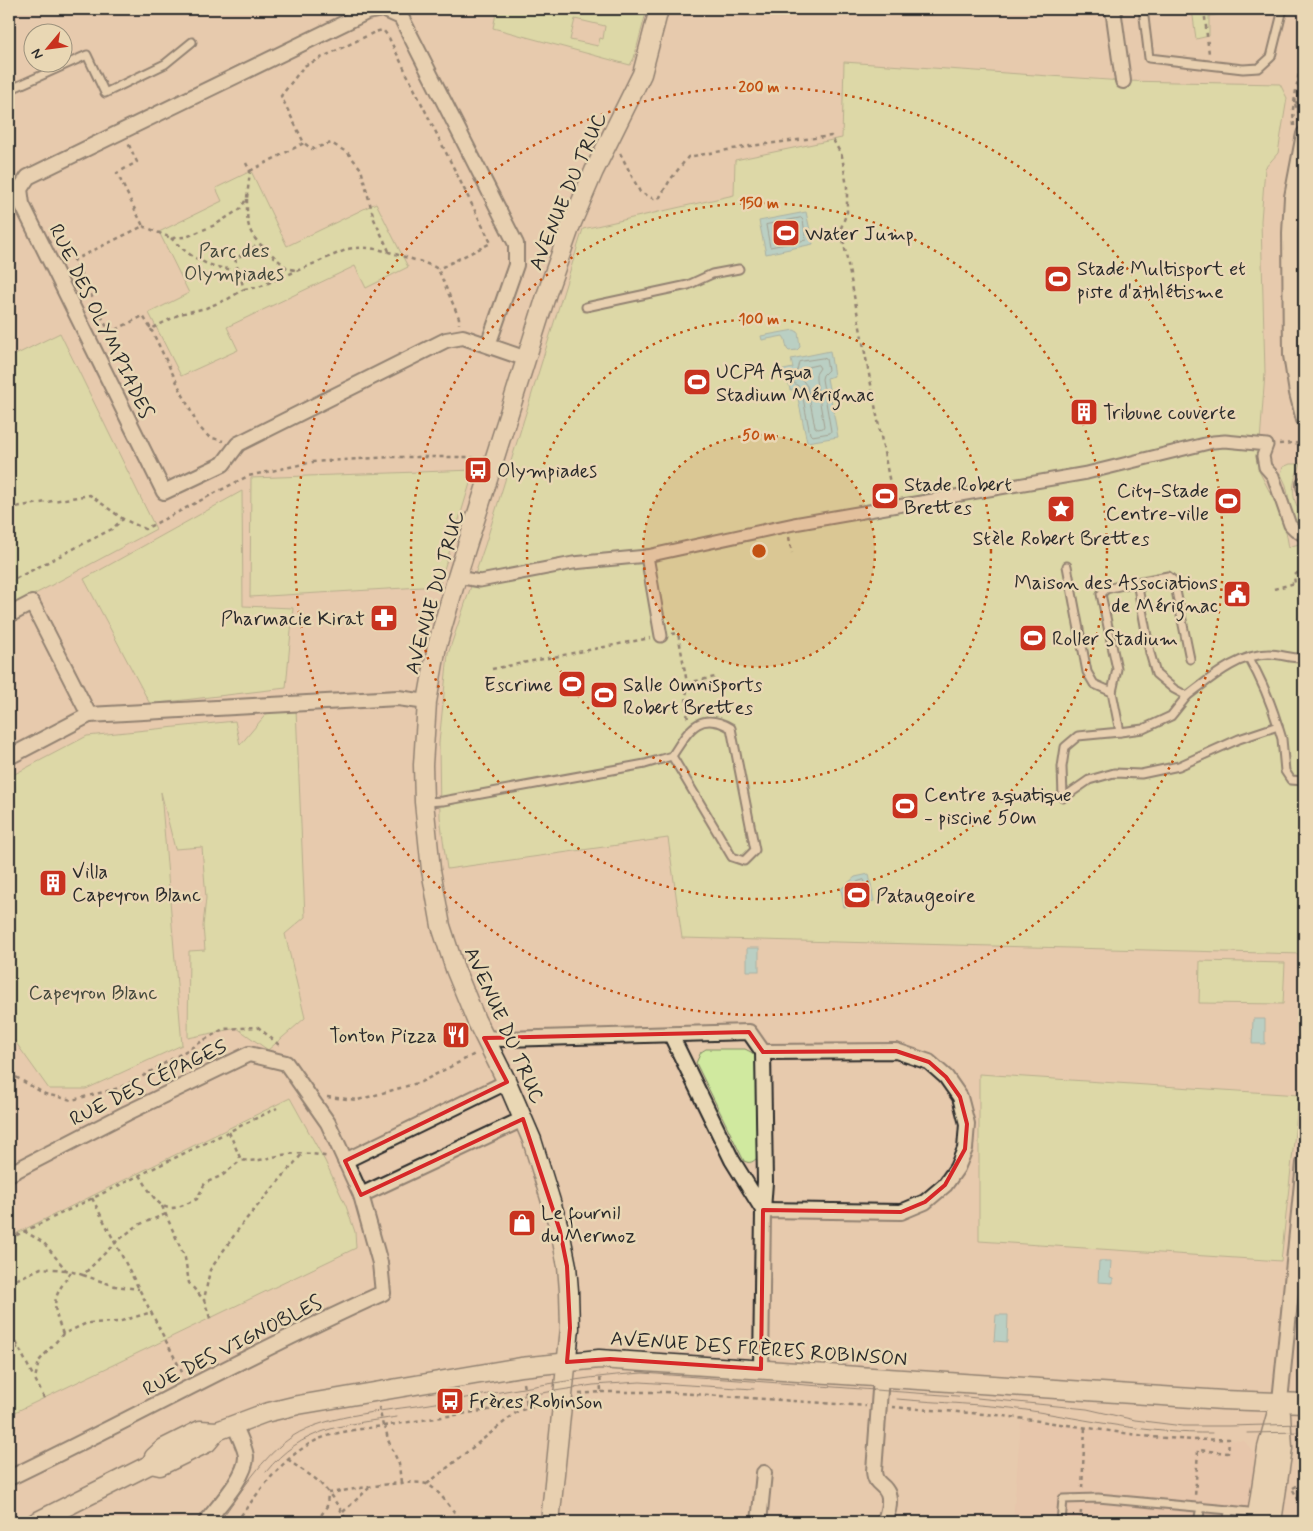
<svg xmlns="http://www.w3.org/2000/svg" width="1313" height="1531" font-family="Mynerve,sans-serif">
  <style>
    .built { fill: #e6c0a8 }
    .green { fill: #d0e99f; stroke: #7e8a65; fill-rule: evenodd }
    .water { fill: #84d5dd; stroke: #609196 }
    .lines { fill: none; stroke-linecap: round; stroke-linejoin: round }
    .shore { stroke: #4f6f72; stroke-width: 1 }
    .service-casing { stroke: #2b2b2b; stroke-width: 11 }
    .pedestrian-casing { stroke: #2b2b2b; stroke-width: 15 }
    .minor-casing { stroke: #2b2b2b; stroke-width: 18 }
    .tertiary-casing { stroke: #2b2b2b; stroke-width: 21 }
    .path { stroke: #2b2b2b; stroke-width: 2.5; stroke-dasharray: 4 4; stroke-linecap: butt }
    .service { stroke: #e9d7b4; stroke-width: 7 }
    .pedestrian { stroke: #e9d7b4; stroke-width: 11 }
    .minor { stroke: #e9d7b4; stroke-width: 14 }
    .tertiary { stroke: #e9d7b4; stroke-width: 18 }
    .tram { stroke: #2b2b2b; stroke-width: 1 }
    .marked { fill: none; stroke: #d62828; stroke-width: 4; stroke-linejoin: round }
    .ring { fill: none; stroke: #c25012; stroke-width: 2.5; stroke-dasharray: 2.5 5 }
    .labels { text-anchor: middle; stroke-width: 5; stroke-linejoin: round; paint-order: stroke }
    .street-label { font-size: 20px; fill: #2b2b2b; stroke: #e9d7b4 }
    .poi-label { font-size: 20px; fill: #2b2b2b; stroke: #e9d7b4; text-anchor: start }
    .park-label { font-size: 20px; fill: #44483c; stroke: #e9d7b4 }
    .centre { fill: #c25012; stroke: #e9d7b4; stroke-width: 2.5 }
    .ring-label { font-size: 15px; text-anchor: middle; font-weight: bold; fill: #c25012; stroke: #e9d7b4; stroke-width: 5; stroke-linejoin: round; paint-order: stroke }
  </style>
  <rect width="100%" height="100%" fill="#e7caad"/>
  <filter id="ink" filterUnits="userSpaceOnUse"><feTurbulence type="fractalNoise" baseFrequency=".02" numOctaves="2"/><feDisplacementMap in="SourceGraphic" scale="10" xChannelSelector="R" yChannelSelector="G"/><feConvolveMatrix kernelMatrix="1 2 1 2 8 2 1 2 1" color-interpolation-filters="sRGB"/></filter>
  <g filter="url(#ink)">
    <polygon class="built" points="1021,1420 1156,1436 1244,1441 1255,1454 1247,1522 1013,1522"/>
    <g class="green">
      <path d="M497,9H647L634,58L630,65L493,28ZM575,19L605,26L603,39L600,38L598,46L570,40Z"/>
      <polygon points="1192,9 1226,9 1222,14 1209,16 1209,36 1196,39"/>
      <polygon points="844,62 1123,81 1280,84 1287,98 1278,153 1265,168 1261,221 1265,373 1258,469 1284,520 1289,548 1291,546 1304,543 1303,954 682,938 668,838 447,869 440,817 439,743 448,654 485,545 583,229 734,195 735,160 842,138"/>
      <polygon points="251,171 287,246 376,203 408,267 366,288 355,266 227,327 238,350 181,376 149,313 189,293 159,232 222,201 216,188"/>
      <polygon points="60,333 156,529 9,608 9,358"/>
      <path d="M1290,464H1301C1294,477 1290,492 1297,506C1302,519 1304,517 1304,532L1294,524L1286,485L1281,474L1283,467Z"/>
      <polygon points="474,470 439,586 250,597 251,478"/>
      <polygon points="242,491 243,606 293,608 286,688 150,704 84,579"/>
      <polygon points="273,706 296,709 305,917 285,934 305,1018 268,1050 237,1028 188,1038 189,951 205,950 203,926 206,898 202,847 175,849 161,792 182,1045 86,1089 49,1089 9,1033 9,777 87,736 235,721 240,745"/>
      <polygon points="1200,961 1285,963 1283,1004 1199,1003"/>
      <path d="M706,1049H745L751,1052L757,1057L758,1157C753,1162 750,1164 744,1161L696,1063L701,1052Z"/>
      <polygon points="979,1074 1299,1095 1281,1261 979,1241"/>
      <polygon points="290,1098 325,1161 346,1206 355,1232 356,1248 9,1415 9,1237"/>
    </g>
    <g class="water">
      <polygon points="806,212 813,244 766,254 759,221"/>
      <polygon points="794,330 798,332 800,347 797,350 789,351 787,349 785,339 783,336 762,340 761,336"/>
      <polygon points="830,351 834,376 827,378 838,437 807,442 796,389 790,390 787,373 779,374 779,371 793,368 791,359"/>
      <polygon points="869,874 874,901 844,907 841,889 855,877"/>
      <rect x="747" y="948" width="12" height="23"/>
      <polygon points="1253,1019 1265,1019 1265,1044 1252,1044"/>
      <polygon points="1099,1261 1111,1261 1110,1277 1113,1278 1113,1283 1098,1282"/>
      <polygon points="996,1315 1008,1315 1007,1342 994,1341"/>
    </g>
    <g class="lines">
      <g class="shore">
        <polygon points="801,218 803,220 806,240 770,247 766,225"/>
        <polygon points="796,225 799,233 798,236 777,240 774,239 774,230"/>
        <polygon points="823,358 826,359 828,370 823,375 822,379 831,431 830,433 812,436 810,434 801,388 794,383 793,375 797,370 799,362"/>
        <polygon points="818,365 820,368 816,374 816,380 824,426 823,428 818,429 815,427 807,386 800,377 805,368"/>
        <polygon points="864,880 865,882 867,897 848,900 847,890 857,882"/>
      </g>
      <defs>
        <g id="service">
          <polyline points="1143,9 1149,58 1243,69 1259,68 1271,57 1283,9"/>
          <polyline points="9,90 87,55 105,93 165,64 192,42"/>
          <polyline points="586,307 688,285 712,274 739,269"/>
          <polyline points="1067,566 1087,672 1094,684 1112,692"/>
          <polyline points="1137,582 1168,576 1174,581 1190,659"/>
          <path d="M1249,658C1261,679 1271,703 1278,726L1239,739L1179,766L1141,774L1114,773L1089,780L1063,798L1062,767L1065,747L1078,736L1120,732L1112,692L1117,669L1101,594L1106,589L1137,582L1150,653L1156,674L1174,689L1187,696C1211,678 1238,654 1269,654C1281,654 1292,659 1304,658"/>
          <polyline points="1278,726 1282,739 1285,771 1291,780 1304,781"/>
          <polyline points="1120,732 1143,729 1171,716 1187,696"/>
          <path d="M424,802L443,801L645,764L672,756L732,857L744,861L755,850L731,728C698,709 688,732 672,756"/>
          <polyline points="1229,1510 1258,1513"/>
          <polyline points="1061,1522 1063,1499 1098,1498 1229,1510 1228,1522"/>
          <polyline points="1198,1522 1201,1507"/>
        </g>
        <g id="pedestrian">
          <polyline points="647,556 661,636"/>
          <polyline points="457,577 480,581 573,563 647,556 794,524 1087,473 1213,442 1225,441 1267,445 1263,456 1265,467 1273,476 1290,525 1295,530 1304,536"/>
        </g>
        <g id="minor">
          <polyline points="1113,9 1123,81"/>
          <polyline points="1304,134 1292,197 1290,233 1291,355 1297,393 1304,420"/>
          <polyline points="488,345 516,265 516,244 401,17 383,9 367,12 28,177 20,189 22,204 164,492 223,464 238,444 446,340 463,337 527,359"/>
          <polyline points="1304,484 1304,487"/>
          <polyline points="9,615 32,603 89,715"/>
          <polyline points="9,757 89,715 398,698 427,702"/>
          <polyline points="484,1038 505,1039 749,1032 763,1052 765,1182 763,1210 732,1160 671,1035"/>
          <polyline points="345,1161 507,1082"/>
          <path d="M9,1174L127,1113L249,1054L286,1063L328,1123L361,1195L380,1263L383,1293C256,1350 134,1418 9,1478"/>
          <polyline points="361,1195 523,1119"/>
          <polyline points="761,1369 763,1210 901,1212 925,1202 945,1185 957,1168 965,1149 967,1124 960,1097 946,1077 929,1062 896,1051 763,1052"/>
          <path d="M881,1377L874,1471C875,1486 884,1483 888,1494C891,1502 887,1516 884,1522"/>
          <polyline points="1280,1401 1304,1163"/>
          <path d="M206,1522C218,1506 246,1477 246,1457C246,1449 237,1432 234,1424"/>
          <polyline points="759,1522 764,1473"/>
        </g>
        <g id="tertiary">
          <polyline points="151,1464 160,1466 207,1443 217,1431"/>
          <polyline points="36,1522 151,1464 154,1457 164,1448 200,1430 217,1431 265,1413 298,1405 521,1367 599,1359 1223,1400 1304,1403"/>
          <polyline points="550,1522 570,1328 569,1291 567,1266 560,1231 532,1140 507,1082 476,1020 455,969 441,926 431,870 424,802 423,765 427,702 437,646 457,577 547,293 571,225 594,171 642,74 659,9"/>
          <polyline points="1256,1522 1267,1448 1280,1401"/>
          <polyline points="1272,1522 1283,1448 1281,1414"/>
        </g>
      </defs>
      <use href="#service" class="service-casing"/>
      <use href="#pedestrian" class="pedestrian-casing"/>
      <use href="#minor" class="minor-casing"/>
      <use href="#tertiary" class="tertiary-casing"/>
      <g class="path">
        <polyline points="1204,9 1209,54"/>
        <polyline points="1295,102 1304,105"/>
        <polyline points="1295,104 1299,113 1304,113"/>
        <polyline points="1294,126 1293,109 1304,41"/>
        <polyline points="620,153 640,192 654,199 660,197 670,180 688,157 750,146 831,136 842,156 847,187 847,212 841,228 892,494"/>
        <polyline points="250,171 304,143"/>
        <path d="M247,199C247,219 246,231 261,245"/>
        <polyline points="143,226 171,238 186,237 215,225 240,209 247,198 250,171 246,163"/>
        <polyline points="389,251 374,219 361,169 348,153 331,143 312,149 304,143 281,96 304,66 375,32 383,30 388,36 491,243 438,269"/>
        <polyline points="238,270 235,259 256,246 261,245 287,268 295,270"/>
        <path d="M244,289L259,287L348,249C369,245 386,251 405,257C417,261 428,263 438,269L459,318V324"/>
        <polyline points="151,329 198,426 209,437 223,441"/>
        <path d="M109,333L143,316L151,329L180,314L206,308L228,299L244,289L238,270C208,268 192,259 171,238"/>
        <polyline points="117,348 74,260 143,226 117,173 137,162 128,143"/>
        <polyline points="1279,444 1298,443"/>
        <polyline points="9,508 90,495 123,519 145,529 248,476 313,462 392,457 470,457 477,459"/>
        <polyline points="789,537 792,553"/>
        <polyline points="1304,567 1294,576 1295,583 1304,582"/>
        <polyline points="9,582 112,529 123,519"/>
        <polyline points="1274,589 1295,583"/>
        <polyline points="672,634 678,633 687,683 686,708 688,719"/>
        <polyline points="492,669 650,638"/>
        <polyline points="687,683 715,677"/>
        <polyline points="9,1073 45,1094 72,1100 119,1088 138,1079 223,1029 258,1027 279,1045"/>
        <polyline points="327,1097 358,1100 421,1082 475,1054"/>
        <path d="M229,1132L241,1160C262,1163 270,1156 289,1154C302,1152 315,1154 329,1157"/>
        <path d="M140,1175C147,1186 156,1208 171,1208C179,1208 190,1202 197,1199L205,1183L223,1175L241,1160"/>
        <polyline points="92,1198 183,1374"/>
        <polyline points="162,1206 185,1258 189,1283 204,1300"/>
        <polyline points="24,1231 44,1243 66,1270 83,1275 116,1242 138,1225 166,1214"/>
        <polyline points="9,1239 277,1108"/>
        <polyline points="83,1275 115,1286 139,1289"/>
        <polyline points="9,1283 41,1268 66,1270"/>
        <polyline points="210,1318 204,1300 210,1270 242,1224 303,1153"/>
        <polyline points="9,1328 34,1378"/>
        <path d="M63,1334C51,1303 52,1299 71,1272"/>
        <polyline points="9,1353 18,1347"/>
        <polyline points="523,1383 527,1404"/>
        <polyline points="601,1392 664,1392 866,1406"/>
        <polyline points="579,1394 601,1392 600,1374"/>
        <polyline points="44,1398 35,1379 39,1361 63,1334 87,1323 118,1322 152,1312"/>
        <polyline points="892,1407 997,1415 1152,1437 1193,1440 1229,1439 1228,1453 1198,1450 1195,1497"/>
        <polyline points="385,1425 388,1440 399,1464 401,1483"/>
        <polyline points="383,1426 547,1401"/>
        <path d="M288,1459C297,1468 311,1474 320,1483C330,1494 341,1508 347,1522"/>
        <polyline points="427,1484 518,1411 547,1403"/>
        <polyline points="1082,1488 1085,1427"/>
        <polyline points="1293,1488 1304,1482"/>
        <polyline points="1293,1490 1304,1510"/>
        <polyline points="343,1512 369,1488"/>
        <path d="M236,1522C260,1491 282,1456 319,1439C338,1431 362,1429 383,1426L379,1407"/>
        <path d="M317,1522L327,1506L328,1493C346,1491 415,1477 429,1485C443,1494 451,1511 464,1522"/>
        <polyline points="1080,1522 1081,1511"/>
      </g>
      <use href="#service" class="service"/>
      <use href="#pedestrian" class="pedestrian"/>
      <use href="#minor" class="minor"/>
      <use href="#tertiary" class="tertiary"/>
      <g class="tram">
        <polyline points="523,1396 593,1385 640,1382 754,1389"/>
        <path d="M897,1399C940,1403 984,1404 1026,1410C1089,1420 1148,1434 1212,1433"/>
        <polyline points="1247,1433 1304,1432"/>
        <path d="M266,1472C302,1427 344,1425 397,1417"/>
        <path d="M219,1522C241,1493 261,1457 293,1436C327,1414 395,1410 436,1403C504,1392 573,1377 643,1373L957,1396L1087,1409L1135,1420L1183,1426H1229L1304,1424"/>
      </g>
    </g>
  </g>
  <path d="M0 0H1313V1531H0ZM749,1032L763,1052L896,1051L929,1062L946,1077L960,1097L967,1124L965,1149L945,1185L925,1202L901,1212L763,1210L761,1369L610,1359L567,1362L570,1328L567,1266L560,1231L523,1119L361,1195L345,1161L507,1082L484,1038Z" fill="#e7caad" fill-opacity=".55" fill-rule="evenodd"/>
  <path class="marked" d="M749,1032L763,1052L896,1051L929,1062L946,1077L960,1097L967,1124L965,1149L945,1185L925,1202L901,1212L763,1210L761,1369L610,1359L567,1362L570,1328L567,1266L560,1231L523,1119L361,1195L345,1161L507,1082L484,1038Z"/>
  <circle cx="759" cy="551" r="116" fill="#c25012" fill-opacity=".12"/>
  <g class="ring">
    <circle cx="759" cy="551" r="116"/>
    <circle cx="759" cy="551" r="232"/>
    <circle cx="759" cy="551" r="348"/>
    <circle cx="759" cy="551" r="464"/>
  </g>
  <defs>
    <symbol id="stadium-square" viewBox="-11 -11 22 22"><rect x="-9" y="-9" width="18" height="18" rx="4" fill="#c8321e" stroke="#e9d7b4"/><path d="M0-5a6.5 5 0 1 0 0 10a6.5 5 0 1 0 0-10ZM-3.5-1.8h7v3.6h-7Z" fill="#fff"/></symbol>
    <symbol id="building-square" viewBox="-11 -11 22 22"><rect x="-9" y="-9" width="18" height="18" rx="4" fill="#c8321e" stroke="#e9d7b4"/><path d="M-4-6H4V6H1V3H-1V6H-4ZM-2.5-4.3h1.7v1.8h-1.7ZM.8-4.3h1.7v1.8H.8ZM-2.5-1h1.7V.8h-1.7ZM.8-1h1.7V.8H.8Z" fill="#fff"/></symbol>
    <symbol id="bus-square" viewBox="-11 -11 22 22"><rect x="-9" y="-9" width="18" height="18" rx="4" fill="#c8321e" stroke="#e9d7b4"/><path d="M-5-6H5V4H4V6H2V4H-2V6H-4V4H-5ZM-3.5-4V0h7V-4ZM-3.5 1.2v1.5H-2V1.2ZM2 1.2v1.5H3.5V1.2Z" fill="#fff"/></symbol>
    <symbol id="sight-square" viewBox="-11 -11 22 22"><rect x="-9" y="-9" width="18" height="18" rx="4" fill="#c8321e" stroke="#e9d7b4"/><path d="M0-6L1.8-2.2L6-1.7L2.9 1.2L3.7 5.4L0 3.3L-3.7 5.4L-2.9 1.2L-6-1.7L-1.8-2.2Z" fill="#fff"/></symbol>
    <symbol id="civic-square" viewBox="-11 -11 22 22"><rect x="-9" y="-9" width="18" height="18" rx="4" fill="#c8321e" stroke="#e9d7b4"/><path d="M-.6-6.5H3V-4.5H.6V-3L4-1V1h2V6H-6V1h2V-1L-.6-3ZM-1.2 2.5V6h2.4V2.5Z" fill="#fff"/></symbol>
    <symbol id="pharmacy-square" viewBox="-11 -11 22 22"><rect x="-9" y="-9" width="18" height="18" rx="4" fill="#c8321e" stroke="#e9d7b4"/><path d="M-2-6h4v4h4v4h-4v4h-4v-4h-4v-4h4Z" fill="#fff"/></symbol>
    <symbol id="restaurant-square" viewBox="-11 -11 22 22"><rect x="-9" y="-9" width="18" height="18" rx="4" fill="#c8321e" stroke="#e9d7b4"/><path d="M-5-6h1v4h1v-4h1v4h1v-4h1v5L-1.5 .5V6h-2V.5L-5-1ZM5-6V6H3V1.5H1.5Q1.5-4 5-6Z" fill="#fff"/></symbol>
    <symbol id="shop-square" viewBox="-11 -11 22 22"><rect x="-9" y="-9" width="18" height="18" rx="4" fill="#c8321e" stroke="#e9d7b4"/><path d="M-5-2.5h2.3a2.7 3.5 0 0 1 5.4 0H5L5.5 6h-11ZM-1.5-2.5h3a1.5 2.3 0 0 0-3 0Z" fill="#fff"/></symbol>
  </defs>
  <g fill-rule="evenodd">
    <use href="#stadium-square" x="770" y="217" width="32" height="32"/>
    <use href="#stadium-square" x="1042" y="263" width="32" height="32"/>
    <use href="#stadium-square" x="681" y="366" width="32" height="32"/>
    <use href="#building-square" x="1068" y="396" width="32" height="32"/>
    <use href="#bus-square" x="462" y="454" width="32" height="32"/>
    <use href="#stadium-square" x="869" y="480" width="32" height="32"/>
    <use href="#stadium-square" x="1212" y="485" width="32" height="32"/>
    <use href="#sight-square" x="1045" y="493" width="32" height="32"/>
    <use href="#civic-square" x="1221" y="578" width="32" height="32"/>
    <use href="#pharmacy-square" x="368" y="602" width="32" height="32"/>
    <use href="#stadium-square" x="1017" y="622" width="32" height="32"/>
    <use href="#stadium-square" x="556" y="668" width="32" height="32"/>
    <use href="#stadium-square" x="588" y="679" width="32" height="32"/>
    <use href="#stadium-square" x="889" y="790" width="32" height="32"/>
    <use href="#building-square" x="37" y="867" width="32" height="32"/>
    <use href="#stadium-square" x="841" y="879" width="32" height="32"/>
    <use href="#restaurant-square" x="440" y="1019" width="32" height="32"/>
    <use href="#shop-square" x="506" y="1207" width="32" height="32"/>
    <use href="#bus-square" x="434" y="1385" width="32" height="32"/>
  </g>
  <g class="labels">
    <g class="street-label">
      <text transform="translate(567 191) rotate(-67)" y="7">AVENUE DU TRUC</text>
      <text transform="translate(102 321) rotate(64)" y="7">RUE DES OLYMPIADES</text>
      <text transform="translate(434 592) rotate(-74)" y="7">AVENUE DU TRUC</text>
      <text transform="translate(505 1025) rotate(66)" y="7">AVENUE DU TRUC</text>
      <text transform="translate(148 1082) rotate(-26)" y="7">RUE DES CÉPAGES</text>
      <text transform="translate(232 1345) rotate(-27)" y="7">RUE DES VIGNOBLES</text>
      <text transform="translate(759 1348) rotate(4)" y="7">AVENUE DES FRÈRES ROBINSON</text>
    </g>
    <g class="poi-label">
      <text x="805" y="240">Water Jump</text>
      <text x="1077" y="275">Stade Multisport et<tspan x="1077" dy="23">piste d'athlétisme</tspan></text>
      <text x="716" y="378">UCPA Aqua<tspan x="716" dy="23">Stadium Mérignac</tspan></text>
      <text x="1103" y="419">Tribune couverte</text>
      <text x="497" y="477">Olympiades</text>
      <text x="904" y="491">Stade Robert<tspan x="904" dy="23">Brettes</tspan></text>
      <text x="1209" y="497" text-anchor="end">City-Stade<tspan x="1209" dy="23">Centre-ville</tspan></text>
      <text x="1061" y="545" text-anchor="middle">Stèle Robert Brettes</text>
      <text x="1218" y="589" text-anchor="end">Maison des Associations<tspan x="1218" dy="23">de Mérignac</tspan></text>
      <text x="365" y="625" text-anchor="end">Pharmacie Kirat</text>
      <text x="1052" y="645">Roller Stadium</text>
      <text x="553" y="691" text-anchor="end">Escrime</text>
      <text x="623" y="691">Salle Omnisports<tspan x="623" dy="23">Robert Brettes</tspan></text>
      <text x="924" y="801">Centre aquatique<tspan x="924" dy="23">- piscine 50m</tspan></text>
      <text x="72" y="878">Villa<tspan x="72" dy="23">Capeyron Blanc</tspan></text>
      <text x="876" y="902">Pataugeoire</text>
      <text x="437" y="1042" text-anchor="end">Tonton Pizza</text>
      <text x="541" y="1219">Le fournil<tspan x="541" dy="23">du Mermoz</tspan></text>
      <text x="469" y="1408">Frères Robinson</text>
    </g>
    <g class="park-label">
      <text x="234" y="257">Parc des<tspan x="234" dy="23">Olympiades</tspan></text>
      <text x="93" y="999">Capeyron Blanc</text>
    </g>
  </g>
  <circle cx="759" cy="551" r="8" class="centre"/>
  <g class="ring-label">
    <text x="759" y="92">200 m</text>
    <text x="759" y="208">150 m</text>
    <text x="759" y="324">100 m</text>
    <text x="759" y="440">50 m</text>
  </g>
  <rect width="1313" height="1531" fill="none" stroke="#e9d7b4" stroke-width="30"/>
  <rect x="15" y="15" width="1283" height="1501" fill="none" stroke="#2b2b2b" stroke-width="2" filter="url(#ink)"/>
  <g transform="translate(48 48) rotate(241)"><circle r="24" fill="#e9d7b4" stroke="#9d927d"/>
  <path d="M0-4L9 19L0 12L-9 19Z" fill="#c8321e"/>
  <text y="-8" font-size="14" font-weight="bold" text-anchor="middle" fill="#2b2b2b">N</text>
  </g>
</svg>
